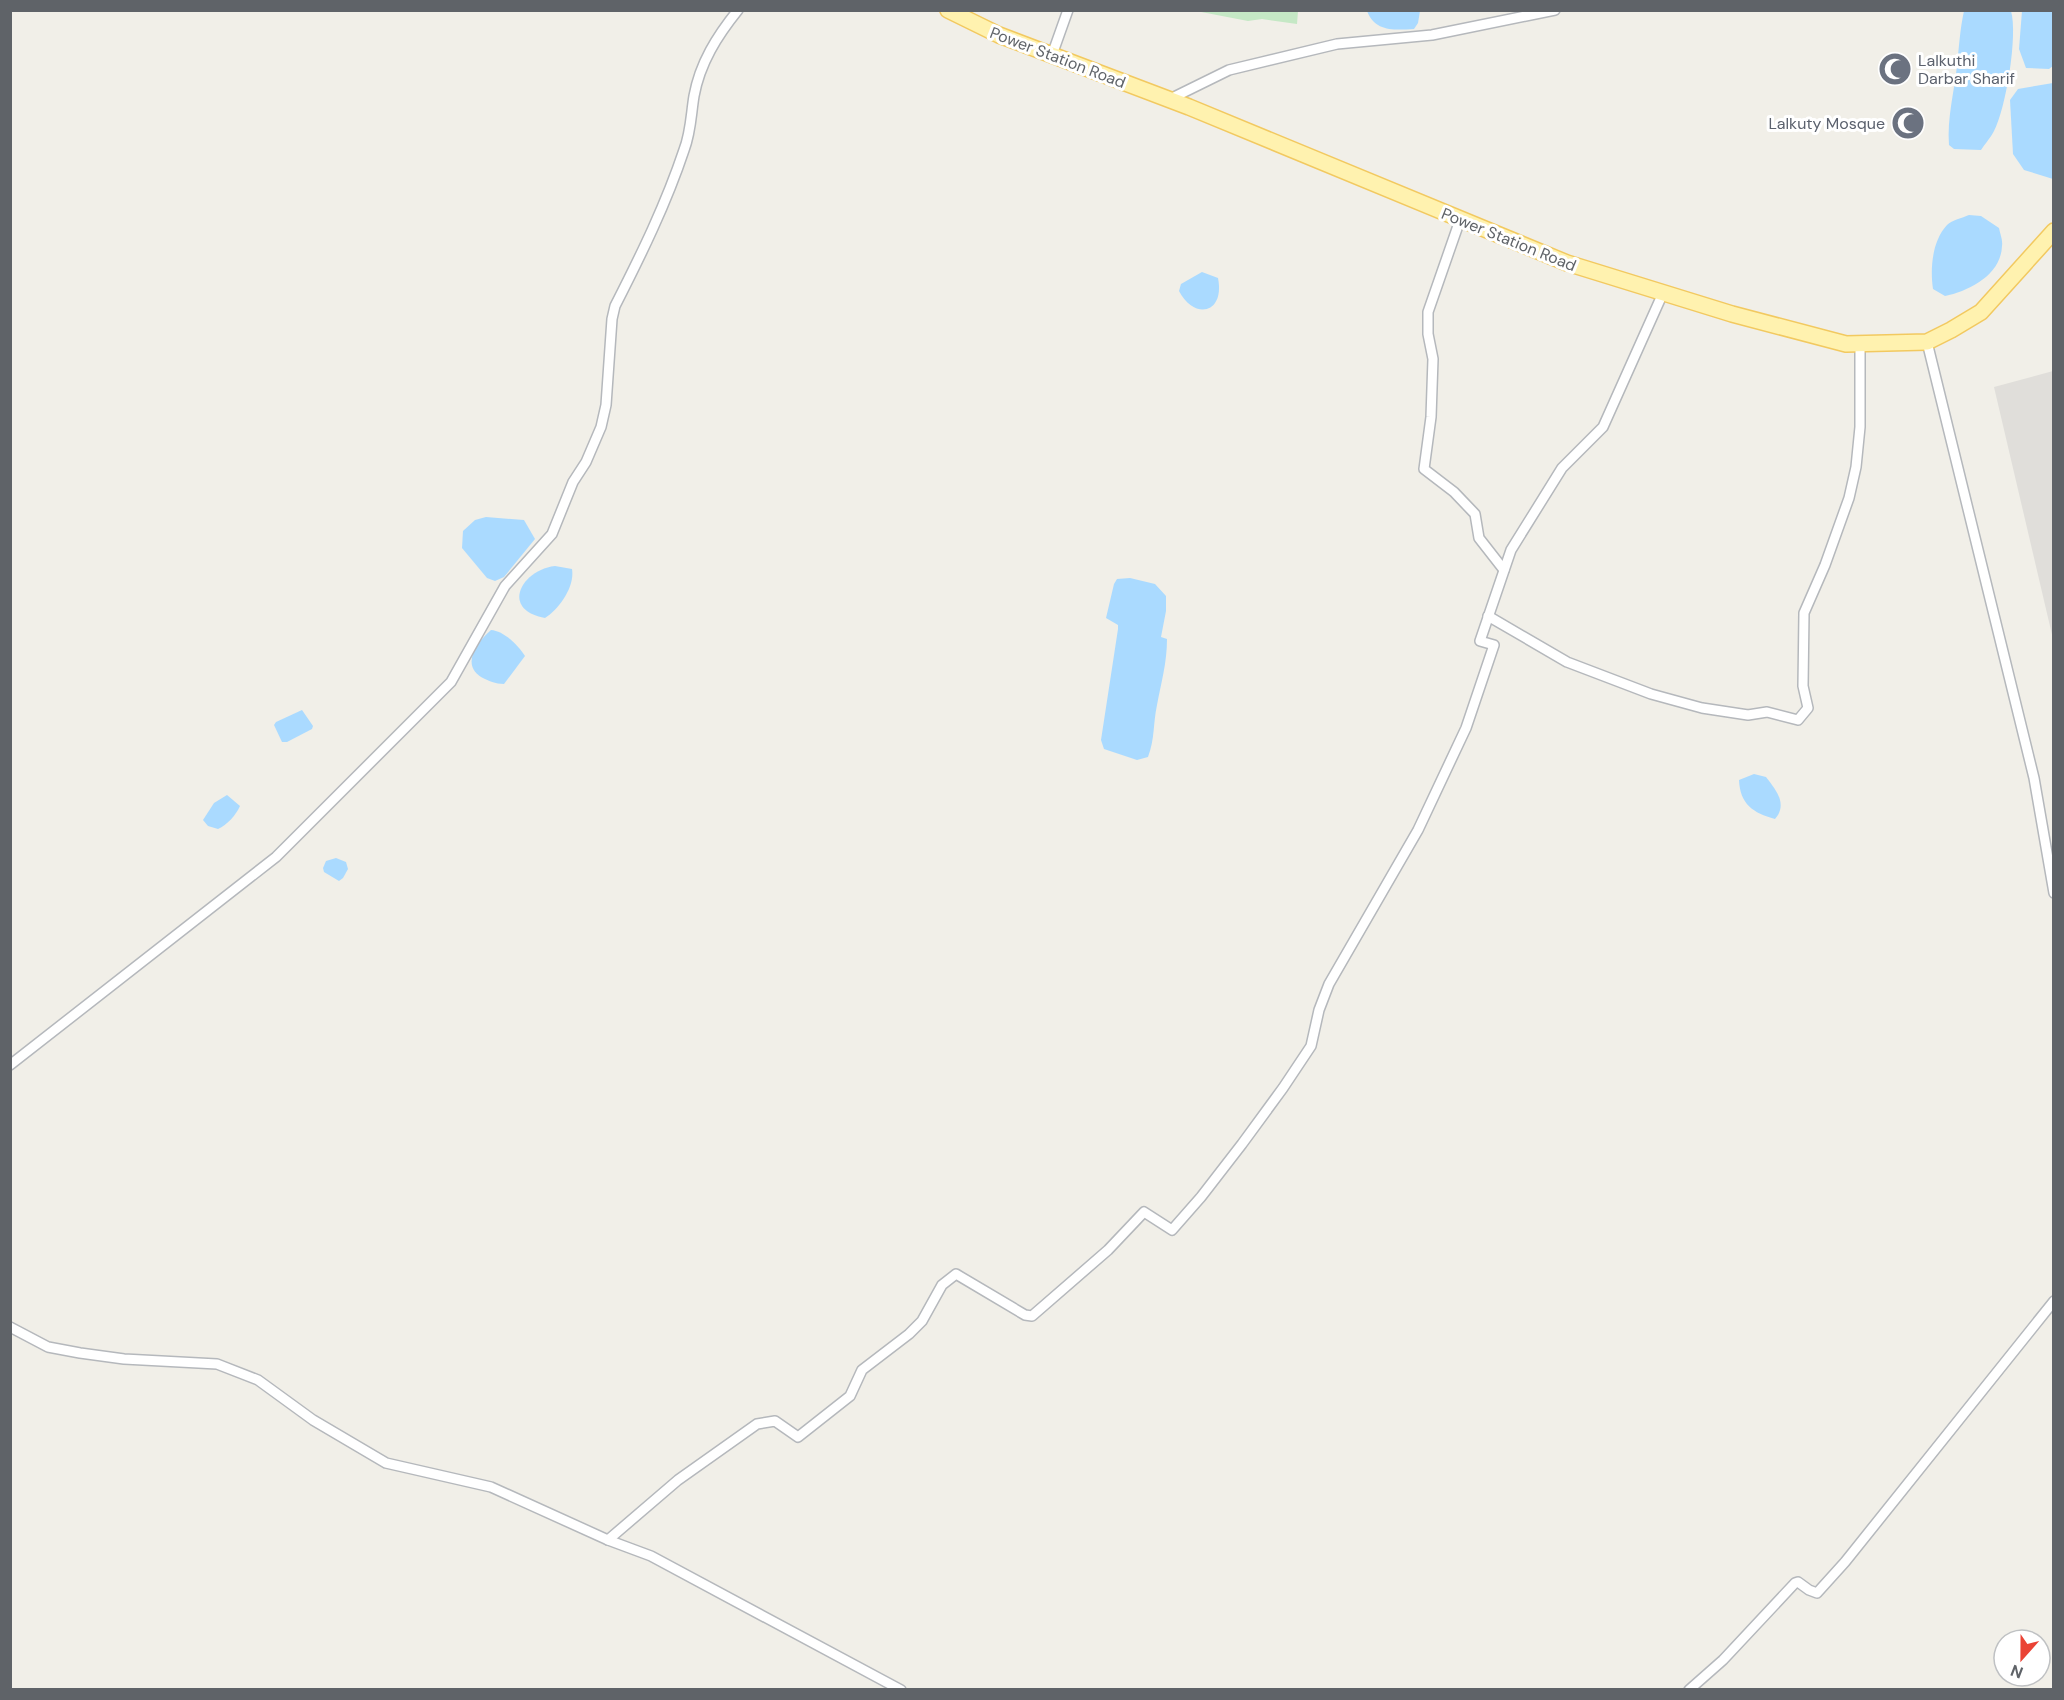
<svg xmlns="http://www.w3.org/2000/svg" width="2064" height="1700" font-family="'DM Sans',sans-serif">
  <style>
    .industrial { fill: #e0deda }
    .green { fill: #c5e8c5 }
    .water { fill: #aadaff }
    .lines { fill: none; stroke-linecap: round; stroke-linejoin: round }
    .street-casing { stroke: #b5b8bc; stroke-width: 12 }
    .primary-casing { stroke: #f2c960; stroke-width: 18 }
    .street { stroke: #fff; stroke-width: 9 }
    .primary { stroke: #fff2af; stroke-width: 15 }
    .labels { text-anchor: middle; stroke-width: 6; stroke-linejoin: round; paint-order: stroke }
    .street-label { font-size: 16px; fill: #5f6368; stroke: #fff }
    .worship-label { font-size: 16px; fill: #5b616d; stroke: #fff; text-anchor: start }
  </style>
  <rect width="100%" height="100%" fill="#f1efe8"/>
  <polygon class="industrial" points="2053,371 2054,371 2053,639 1994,387"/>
  <polygon class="green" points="1196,11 1298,11 1297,24 1262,19 1248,21"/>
  <g class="water">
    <path d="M1367,11L1420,10V11L1418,23L1414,29C1394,30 1375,32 1367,11Z"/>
    <path d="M1964,11H2011C2018,35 2006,108 1994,131C1991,137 1985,144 1981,150L1954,149L1949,145C1947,118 1954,93 1957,66C1959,47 1960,29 1964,11Z"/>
    <polygon points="2022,11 2053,11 2053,66 2049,69 2026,68 2019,49"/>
    <polygon points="2053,83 2054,83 2053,179 2024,170 2013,154 2010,100 2018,89"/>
    <path d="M1969,215L1981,216L1999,228C2000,234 2003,240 2002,246C2001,275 1969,291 1945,296L1933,289C1930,269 1932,241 1947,225C1952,220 1962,218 1969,215Z"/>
    <path d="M1202,272L1218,278C1225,313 1195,321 1179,291L1181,284Z"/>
    <polygon points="486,517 524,520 535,539 504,577 495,581 487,578 462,548 463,531 475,520"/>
    <path d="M555,566L572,569C575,587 559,609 545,618C500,610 521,570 555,566Z"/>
    <path d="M1130,578L1155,584L1166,596V611L1161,637L1167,639C1167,663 1161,683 1157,705C1153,723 1155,739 1148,757L1137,760L1104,749L1101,740L1118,629V625L1106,618L1114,584L1117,579Z"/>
    <path d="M491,630C504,631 518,645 525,656L504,684C495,684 489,681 481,677C461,664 477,642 491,630Z"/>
    <polygon points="302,710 313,726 312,729 287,742 282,742 274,725 276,722"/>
    <path d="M1754,774L1766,777C1776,790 1788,804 1775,819C1753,813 1740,804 1739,780Z"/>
    <path d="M227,795L240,806C236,815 227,825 218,829L208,826L203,820L214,803Z"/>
    <polygon points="336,858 346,862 348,869 343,878 339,881 324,872 323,868 326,861"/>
  </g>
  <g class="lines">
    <defs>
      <g id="street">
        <polyline points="1052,55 1068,10"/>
        <polyline points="1168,100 1229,70 1337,44 1432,35 1555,10"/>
        <polyline points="1460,220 1428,312 1428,334 1433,359 1431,417 1424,469 1454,492 1475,514 1479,538 1504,570"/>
        <polyline points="1927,342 2034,778 2054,893"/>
        <polyline points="1488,616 1567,662 1651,694 1702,708 1748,715 1767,712 1798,720 1808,708 1803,686 1804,613 1825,565 1849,498 1856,467 1860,427 1860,343"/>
        <path d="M10,1065L276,857L451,682L505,586L552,534L573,482L586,462L601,427L606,405L612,319L615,306C641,255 666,204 684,150C691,132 691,114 694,96C700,63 717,36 738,10"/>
        <polyline points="10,1327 48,1347 80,1353 124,1359 217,1364 258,1380 313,1420 386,1463 491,1487 608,1540 651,1556 901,1690"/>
        <polyline points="608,1540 678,1480 757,1424 775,1421 798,1437 850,1396 862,1370 909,1334 922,1321 942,1285 956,1274 1025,1315 1032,1316 1108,1250 1144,1212 1172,1230 1201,1197 1242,1144 1283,1088 1311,1046 1319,1010 1329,984 1418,830 1466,728 1494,645 1480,641 1511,550 1562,468 1603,427 1663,293"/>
        <polyline points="1689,1690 1723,1660 1795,1583 1798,1582 1809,1590 1817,1593 1845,1562 2054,1301"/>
      </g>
      <polyline id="primary" points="948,10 999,35 1189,107 1567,263 1732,314 1846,344 1927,342 1951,330 1981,312 2054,231"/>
    </defs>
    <use href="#street" class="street-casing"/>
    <use href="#primary" class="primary-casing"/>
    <use href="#street" class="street"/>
    <use href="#primary" class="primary"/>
  </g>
  <defs>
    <symbol id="mosque-disc" viewBox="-11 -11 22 22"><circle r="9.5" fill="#6b7280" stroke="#fff"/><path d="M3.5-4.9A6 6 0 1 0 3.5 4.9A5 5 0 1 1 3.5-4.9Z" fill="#fff"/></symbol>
  </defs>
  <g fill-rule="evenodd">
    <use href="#mosque-disc" x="1876" y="50" width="38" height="38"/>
    <use href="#mosque-disc" x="1889" y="104" width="38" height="38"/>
  </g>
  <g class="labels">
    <g class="street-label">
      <text transform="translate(1058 57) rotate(21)" y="6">Power Station Road</text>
      <text transform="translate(1509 239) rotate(22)" y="6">Power Station Road</text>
    </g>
    <g class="worship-label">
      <text x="1918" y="66">Lalkuthi<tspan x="1918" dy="18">Darbar Sharif</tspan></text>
      <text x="1885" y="129" text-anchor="end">Lalkuty Mosque</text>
    </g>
  </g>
  <rect width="2064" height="1700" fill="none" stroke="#5f6368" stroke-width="24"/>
  <g transform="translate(2022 1658) rotate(201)"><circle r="28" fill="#ffffff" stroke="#bfc1c3" stroke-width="1.5"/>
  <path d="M0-4.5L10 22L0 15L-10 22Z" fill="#ea4335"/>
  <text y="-9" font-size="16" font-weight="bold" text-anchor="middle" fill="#5f6368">N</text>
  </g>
</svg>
